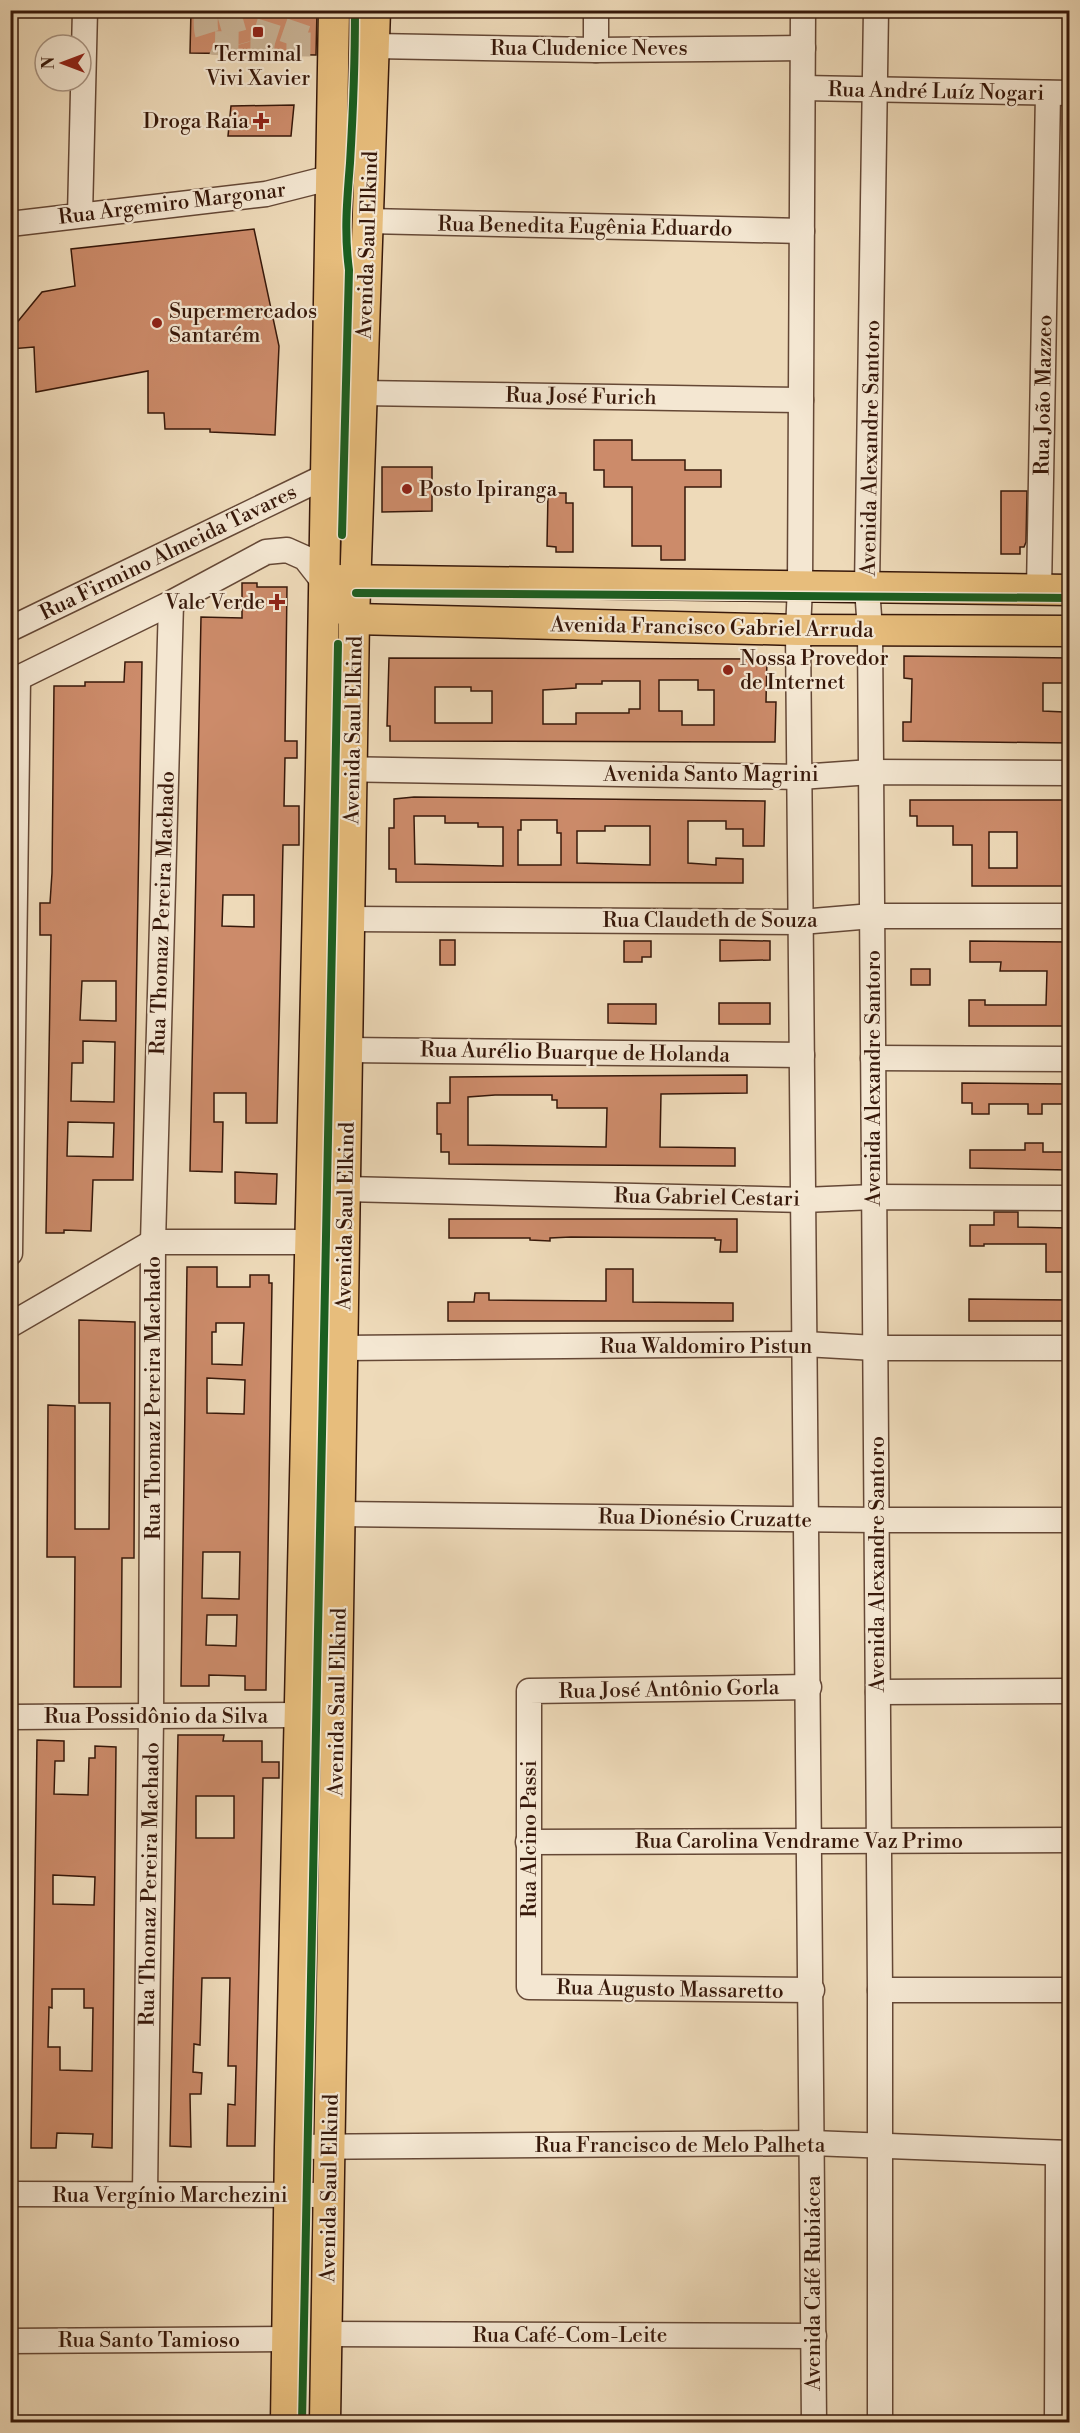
<svg xmlns="http://www.w3.org/2000/svg" width="1080" height="2433" font-family="'Libre Bodoni',serif">
  <style>
    .building { fill: #cc8b6a; stroke: #37180a; stroke-width: 1.5; fill-rule: evenodd }
    .lines { fill: none; stroke-linecap: round; stroke-linejoin: round }
    .minor-tunnel { stroke: #c9b396; stroke-width: 24; stroke-dasharray: 24 12; stroke-linecap: butt }
    .minor-casing { stroke: #654836; stroke-width: 27 }
    .major-casing { stroke: #37180a; stroke-width: 33 }
    .minor { stroke: #f4e7d2; stroke-width: 24 }
    .major { stroke: #e7bd7c; stroke-width: 30 }
    .cycleway-casing { stroke: #f4e7d2; stroke-width: 11 }
    .cycleway { stroke: #1b5e20; stroke-width: 8 }
    .poi-dot { fill: #8f2418; stroke: #f4e7d2; stroke-width: 2 }
    .labels { text-anchor: middle; stroke-width: 4.5; stroke-linejoin: round; paint-order: stroke }
    .street-label { font-size: 21px; fill: #37180a; stroke: #f4e7d2 }
    .poi-label { font-size: 21px; fill: #37180a; stroke: #f4e7d2; text-anchor: start }
  </style>
  <rect width="100%" height="100%" fill="#eedab9"/>
  <filter id="stains"><feTurbulence type="fractalNoise" baseFrequency=".00333" numOctaves="4"/><feColorMatrix values="0 0 0 0 .2 0 0 0 0 .09 0 0 0 0 .02 0 0 0 .5 -.17"/></filter>
  <radialGradient id="worn" r=".72"><stop offset=".6" stop-color="#630" stop-opacity="0"/><stop offset="1" stop-color="#630" stop-opacity=".3"/></radialGradient>
  <g class="building">
    <polygon points="191,10 317,10 316,55 190,53"/>
    <polygon points="294,105 291,136 228,136 231,106"/>
    <polygon points="254,229 279,346 275,435 210,432 210,429 165,429 164,413 148,413 148,371 36,392 34,347 10,349 10,331 42,292 75,286 71,249"/>
    <polygon points="594,440 632,440 632,460 685,460 685,470 721,470 721,487 685,487 685,560 661,560 661,546 632,546 632,487 604,487 604,470 594,470"/>
    <polygon points="382,467 432,467 432,511 382,512"/>
    <polygon points="1001,491 1027,491 1026,542 1024,547 1020,547 1020,554 1001,554"/>
    <polygon points="548,493 566,493 566,503 573,503 573,552 556,552 556,547 547,546"/>
    <path d="M242,583H257V587H287L285,741H297V758H285L284,806H299V845H283L277,1123H246V1093H214V1122H223L222,1172L190,1171L201,617L242,618ZM223,895H254V927L222,926Z"/>
    <polygon points="904,656 1070,658 1070,676 1065,676 1065,683 1043,683 1043,711 1064,712 1064,722 1070,722 1070,743 903,741 903,722 911,722 912,679 904,678"/>
    <path d="M389,658L767,659L766,702H776L775,742L390,741V726H387ZM659,680H698V690H714V725H682V711H659ZM602,681H640V709H629V713H576V724H543V690L576,688V684H602ZM435,687H471V691H492V723H435Z"/>
    <path d="M125,662H142L133,1180H93L91,1231L64,1230V1233H46L51,935H40V903H50L52,873L54,686H85V682H124ZM82,981H116V1021L80,1020ZM83,1041L115,1042L114,1102L71,1101L72,1063H83ZM68,1122L114,1123L113,1157L67,1156Z"/>
    <path d="M414,797L765,801L764,846H743V829H726V821H688V863L716,865V858L743,859V883L396,882V869H389V828H394V799ZM414,816H445V823H478V827H503V866L415,864ZM521,820H557V833H561V865H518V830H521ZM605,826H650V865L577,863V831H605Z"/>
    <path d="M910,800H1070V886H972V845H953V826H917V816H910ZM989,832H1017V868H989Z"/>
    <rect x="440" y="940" width="15" height="25"/>
    <polygon points="720,940 770,941 770,960 720,961"/>
    <polygon points="624,941 651,941 651,957 642,957 642,962 624,962"/>
    <polygon points="970,941 1069,942 1069,963 1063,963 1063,997 1070,997 1068,1026 969,1026 969,1000 985,1000 985,1005 1046,1005 1047,971 1000,971 1001,962 970,962"/>
    <rect x="911" y="969" width="19" height="16"/>
    <rect x="719" y="1003" width="51" height="21"/>
    <polygon points="608,1004 656,1004 656,1024 608,1023"/>
    <path d="M747,1075V1093L661,1094L660,1147L735,1148V1166L449,1164V1152H441V1134H437V1103H450V1077ZM495,1095H552V1100H557V1108H607L606,1147L468,1145V1097Z"/>
    <polygon points="962,1083 1068,1084 1068,1104 1042,1104 1042,1114 1028,1114 1028,1104 989,1104 989,1114 972,1114 972,1103 962,1103"/>
    <polygon points="1025,1143 1043,1143 1043,1152 1069,1152 1069,1170 970,1168 970,1150 1025,1150"/>
    <polygon points="235,1172 277,1174 276,1204 235,1203"/>
    <polygon points="994,1212 1018,1212 1018,1227 1070,1228 1070,1272 1046,1272 1046,1244 984,1244 984,1246 970,1246 970,1225 994,1225"/>
    <polygon points="449,1219 737,1219 737,1252 720,1252 721,1240 715,1240 715,1238 571,1237 550,1238 550,1241 530,1240 530,1238 449,1238"/>
    <path d="M187,1267H217V1287H250V1275H269V1283H272L266,1690H245V1676L209,1675V1686H181ZM216,1323H244L242,1365L212,1364V1332H216ZM207,1378L245,1380L244,1414L207,1413ZM203,1552H240L239,1599L202,1598ZM207,1615H237L236,1646L206,1645Z"/>
    <polygon points="606,1269 633,1269 633,1302 733,1303 733,1321 448,1321 448,1302 474,1302 475,1293 489,1293 489,1300 606,1301"/>
    <polygon points="969,1299 1070,1300 1070,1321 969,1321"/>
    <polygon points="79,1320 135,1322 134,1558 122,1558 121,1687 74,1687 75,1557 47,1557 48,1405 75,1406 75,1529 109,1529 110,1403 79,1403"/>
    <path d="M178,1735H224L223,1741H262V1762H279V1778H263L255,2146H227L228,2104L235,2105L236,2066H228L230,1978H202L200,2045L194,2044L193,2072L202,2073L201,2094H190L191,2147L170,2146ZM196,1796H234V1838H196Z"/>
    <path d="M37,1740L64,1741V1761H55L54,1794L88,1795L89,1758H95V1746L116,1747L112,2148L92,2147L93,2134L57,2133L56,2148H31ZM53,1875L95,1877L94,1905L53,1904ZM52,1989H84V2008H93L92,2071L60,2070V2047H48L49,2007L52,2008Z"/>
  </g>
  <g class="lines">
    <g class="minor-tunnel">
      <path d="M206,10C206,22 203,38 215,43L334,45"/>
      <polyline points="228,10 238,45"/>
      <polyline points="262,45 273,10"/>
      <polyline points="291,45 303,10"/>
    </g>
    <defs>
      <g id="minor">
        <polyline points="803,10 800,587 798,630 814,2422"/>
        <polyline points="876,10 867,588 870,630 880,1990 880,2422"/>
        <polyline points="375,46 596,50 803,48"/>
        <polyline points="596,50 596,10"/>
        <polyline points="803,88 1070,93"/>
        <polyline points="80,215 85,10"/>
        <polyline points="368,221 802,231"/>
        <polyline points="10,224 266,194 333,177"/>
        <polyline points="361,393 801,400"/>
        <polyline points="1039,590 1048,93"/>
        <polyline points="10,629 326,476"/>
        <polyline points="10,682 171,603 266,552 287,550 305,558 323,581"/>
        <polyline points="334,769 800,777 871,772 1070,773"/>
        <polyline points="350,919 801,922 872,916 1070,916"/>
        <polyline points="347,1050 802,1055"/>
        <polyline points="873,1058 1070,1059"/>
        <polyline points="345,1189 804,1200 874,1197 1070,1198"/>
        <polyline points="10,1253 18,679"/>
        <polyline points="10,1325 153,1242 311,1242 344,1239"/>
        <polyline points="342,1348 805,1344 875,1348 1070,1348"/>
        <polyline points="340,1514 877,1520 1070,1520"/>
        <polyline points="809,1687 529,1691 529,1987 812,1990"/>
        <polyline points="878,1692 1070,1691"/>
        <polyline points="10,1717 301,1715"/>
        <polyline points="528,1842 1070,1840"/>
        <polyline points="880,1990 1070,1990"/>
        <polyline points="290,2147 812,2143 1070,2153"/>
        <polyline points="10,2194 329,2195"/>
        <polyline points="145,2194 151,1717 153,1242 171,603"/>
        <polyline points="326,2334 814,2336"/>
        <polyline points="10,2341 287,2339"/>
        <polyline points="1057,2422 1058,2153"/>
      </g>
      <g id="major">
        <polyline points="335,580 1070,590"/>
        <polyline points="342,604 354,619 798,630 1070,631"/>
        <polyline points="286,2422 290,2147 321,768 334,10"/>
        <polyline points="325,2422 354,619 375,10"/>
      </g>
    </defs>
    <use href="#minor" class="minor-casing"/>
    <use href="#major" class="major-casing"/>
    <use href="#minor" class="minor"/>
    <use href="#major" class="major"/>
    <defs>
      <g id="cycleway">
        <path d="M342,535L349,270C344,232 347,201 350,163C353,113 355,61 355,10"/>
        <polyline points="356,593 1070,598"/>
        <polyline points="302,2422 338,644"/>
      </g>
    </defs>
    <use href="#cycleway" class="cycleway-casing"/>
    <use href="#cycleway" class="cycleway"/>
  </g>
  <g class="poi-dot">
    <rect x="252" y="26" width="12" height="12" rx="3"/>
    <path d="M258 112h6v6h6v6h-6v6h-6v-6h-6v-6h6z"/>
    <circle cx="157" cy="323" r="6"/>
    <circle cx="407" cy="489" r="6"/>
    <path d="M274 593h6v6h6v6h-6v6h-6v-6h-6v-6h6z"/>
    <circle cx="728" cy="670" r="6"/>
  </g>
  <g class="labels">
    <g class="street-label">
      <text x="589" y="55">Rua Cludenice Neves</text>
      <text transform="translate(936 91) rotate(1)" y="7">Rua André Luíz Nogari</text>
      <text transform="translate(172 203) rotate(-7)" y="7">Rua Argemiro Margonar</text>
      <text transform="translate(585 226) rotate(1)" y="7">Rua Benedita Eugênia Eduardo</text>
      <text transform="translate(367 245) rotate(-88)" y="7">Avenida Saul Elkind</text>
      <text transform="translate(1043 395) rotate(-89)" y="7">Rua João Mazzeo</text>
      <text transform="translate(581 396) rotate(1)" y="7">Rua José Furich</text>
      <text transform="translate(870 448) rotate(-89)" y="7">Avenida Alexandre Santoro</text>
      <text transform="translate(168 552) rotate(-26)" y="7">Rua Firmino Almeida Tavares</text>
      <text transform="translate(712 627) rotate(1)" y="7">Avenida Francisco Gabriel Arruda</text>
      <text transform="translate(353 730) rotate(-89)" y="7">Avenida Saul Elkind</text>
      <text x="711" y="781">Avenida Santo Magrini</text>
      <text transform="translate(162 913) rotate(-88)" y="7">Rua Thomaz Pereira Machado</text>
      <text x="710" y="927">Rua Claudeth de Souza</text>
      <text transform="translate(575 1052) rotate(1)" y="7">Rua Aurélio Buarque de Holanda</text>
      <text transform="translate(873 1078) rotate(-90)" y="7">Avenida Alexandre Santoro</text>
      <text transform="translate(707 1197) rotate(1)" y="7">Rua Gabriel Cestari</text>
      <text transform="translate(345 1216) rotate(-89)" y="7">Avenida Saul Elkind</text>
      <text x="706" y="1353">Rua Waldomiro Pistun</text>
      <text transform="translate(153 1398) rotate(-90)" y="7">Rua Thomaz Pereira Machado</text>
      <text transform="translate(705 1518) rotate(1)" y="7">Rua Dionésio Cruzatte</text>
      <text transform="translate(877 1564) rotate(-90)" y="7">Avenida Alexandre Santoro</text>
      <text transform="translate(669 1689) rotate(-1)" y="7">Rua José Antônio Gorla</text>
      <text transform="translate(337 1702) rotate(-89)" y="7">Avenida Saul Elkind</text>
      <text x="156" y="1723">Rua Possidônio da Silva</text>
      <text transform="translate(529 1839) rotate(-90)" y="7">Rua Alcino Passi</text>
      <text x="799" y="1848">Rua Carolina Vendrame Vaz Primo</text>
      <text transform="translate(149 1884) rotate(-89)" y="7">Rua Thomaz Pereira Machado</text>
      <text transform="translate(670 1989) rotate(1)" y="7">Rua Augusto Massaretto</text>
      <text x="680" y="2152">Rua Francisco de Melo Palheta</text>
      <text transform="translate(329 2188) rotate(-89)" y="7">Avenida Saul Elkind</text>
      <text x="170" y="2202">Rua Vergínio Marchezini</text>
      <text transform="translate(813 2283) rotate(-90)" y="7">Avenida Café Rubiácea</text>
      <text x="570" y="2342">Rua Café-Com-Leite</text>
      <text x="149" y="2347">Rua Santo Tamioso</text>
    </g>
    <g class="poi-label">
      <text x="258" y="61" text-anchor="middle">Terminal<tspan x="258" dy="24">Vivi Xavier</tspan></text>
      <text x="249" y="128" text-anchor="end">Droga Raia</text>
      <text x="169" y="318">Supermercados<tspan x="169" dy="24">Santarém</tspan></text>
      <text x="419" y="496">Posto Ipiranga</text>
      <text x="265" y="609" text-anchor="end">Vale Verde</text>
      <text x="740" y="665">Nossa Provedor<tspan x="740" dy="24">de Internet</tspan></text>
    </g>
  </g>
  <rect width="1080" height="2433" fill="none" stroke="#eedab9" stroke-width="36"/>
  <rect x="12" y="12" width="1056" height="2409" fill="none" stroke="#37180a" stroke-width="3"/>
  <rect x="18" y="18" width="1044" height="2397" fill="none" stroke="#37180a" stroke-width="1.5"/>
  <g transform="translate(63 63) rotate(270)"><circle r="28" fill="#f4e7d2" stroke="#a89482" stroke-width="1.5"/>
  <path d="M0-4.5L10 22L0 15L-10 22Z" fill="#8f2418"/>
  <text y="-9" font-size="16" font-weight="bold" text-anchor="middle" fill="#37180a">N</text>
  </g>
  <rect width="100%" height="100%" filter="url(#stains)"/>
  <rect width="100%" height="100%" fill="url(#worn)"/>
</svg>
